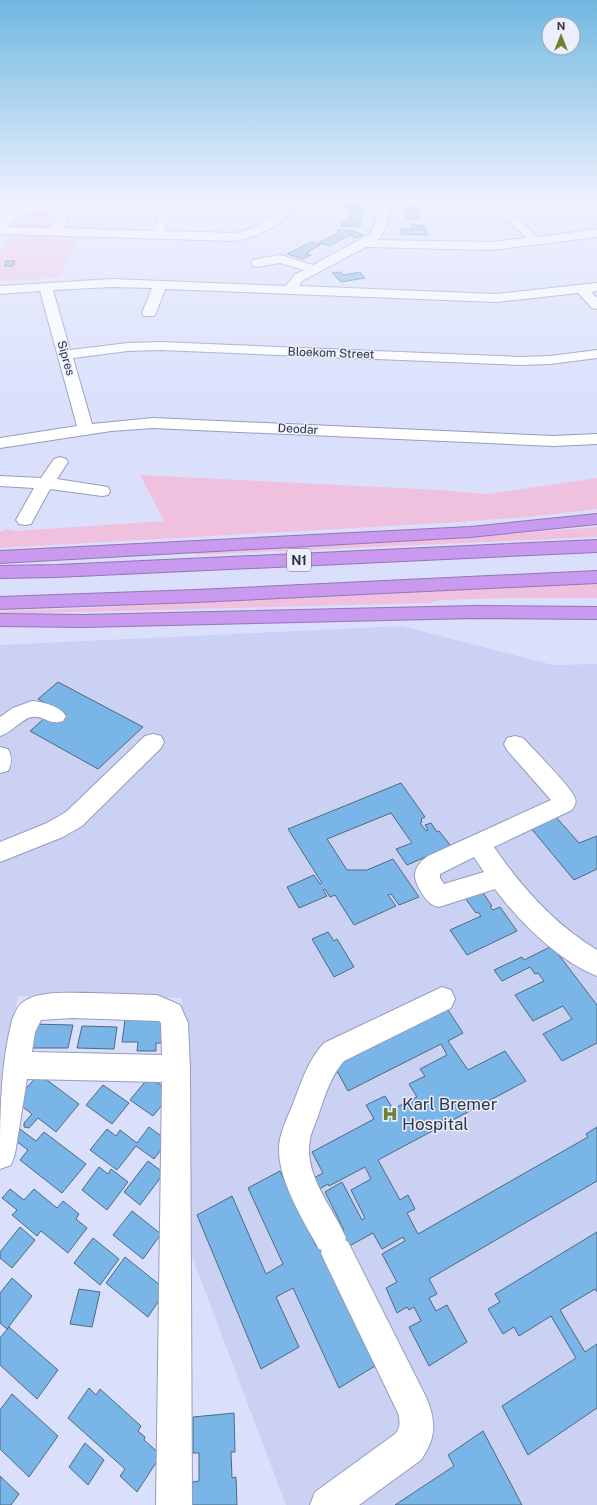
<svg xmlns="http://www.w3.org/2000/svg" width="597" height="1505" font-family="'Public Sans',sans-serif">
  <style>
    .built { fill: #cbd1f3 }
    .green { fill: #f0c1df }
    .building { fill: #7ab5e8; stroke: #4e6980 }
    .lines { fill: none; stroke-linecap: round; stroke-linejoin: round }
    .minor-casing { stroke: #969cbe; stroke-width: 2 }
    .highway-casing { stroke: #9476b3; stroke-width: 2 }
    .minor { fill: #fff; fill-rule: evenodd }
    .highway { fill: #c99af0; fill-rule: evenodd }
    .labels { text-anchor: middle; stroke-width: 3; stroke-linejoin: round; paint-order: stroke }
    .far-street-label { font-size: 12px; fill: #313442; stroke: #ebeefc }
    .shield { fill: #ebeefc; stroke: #696c7a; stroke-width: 1 }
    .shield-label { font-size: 13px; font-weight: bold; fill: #313442 }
    .near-poi-label { font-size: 17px; fill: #313442; stroke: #ebeefc; text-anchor: start }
  </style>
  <rect width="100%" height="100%" fill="#dae0fc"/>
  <polygon class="built" points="402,626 553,665 597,664 597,1505 286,1505 182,1230 182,998 18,996 0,1100 0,645"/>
  <g class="green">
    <path d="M46,211L59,217L52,228L11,227L9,225C18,209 29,212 46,211Z"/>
    <polygon points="14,232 82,235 58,278 0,281 0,253"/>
    <polygon points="140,475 440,490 487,494 597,478 597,509 529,517 444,523 0,548 0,532 6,529 16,531 164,521"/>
    <polygon points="597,527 597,537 195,555 195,552 464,538"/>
    <polygon points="597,583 597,598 508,598 442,600 429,603 0,614 0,611 65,609"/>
  </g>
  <g class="building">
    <polygon points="403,199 427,199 418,200 420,202 415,203 413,201 406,202"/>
    <polygon points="341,203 365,203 364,212 351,211 352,208 340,207"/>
    <polygon points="405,206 419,207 420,209 417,209 418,216 420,216 420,219 406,219"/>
    <polygon points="352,214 362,214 360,227 341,226 342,221 350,221"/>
    <polygon points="412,224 425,226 426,227 417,227 418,229 426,229 428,235 401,234 400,229 413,229"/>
    <polygon points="341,229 348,231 350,230 363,235 356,238 349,235 330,246 318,243 340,232 337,231"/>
    <polygon points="311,242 320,245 306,253 311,255 303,259 287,254"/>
    <polygon points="6,261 15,261 13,266 5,266"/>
    <polygon points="340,272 344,275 360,272 365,278 341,282 332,273"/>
    <polygon points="58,682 143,727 98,769 30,731 46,717 56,722 66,714 38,699"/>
    <polygon points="401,783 425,817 421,819 422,822 420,823 426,831 428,830 425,825 431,823 437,832 439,831 451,846 407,865 396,849 412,843 391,813 327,839 347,870 367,870 393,859 419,897 399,905 391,894 388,895 396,906 354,925 335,895 330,897 325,889 323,890 327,896 299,908 287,887 314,875 320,884 322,883 288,829"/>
    <polygon points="555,816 579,843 597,836 597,869 574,880 530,827"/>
    <polygon points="481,890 492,906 490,907 493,910 500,907 517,931 467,955 450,930 481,916 478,912 476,913 465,898"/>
    <polygon points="328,932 334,941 337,939 354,967 334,977 312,939"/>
    <polygon points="552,946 597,1005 597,1043 562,1061 543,1034 572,1019 563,1006 533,1021 515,995 544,981 538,973 535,974 530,967 502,981 494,970 522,957 524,960"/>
    <polygon points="444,1004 463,1033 448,1041 468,1070 505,1051 526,1081 378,1160 400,1200 408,1195 415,1209 407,1213 418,1234 588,1137 586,1134 597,1127 597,1181 429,1279 437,1294 429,1298 436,1311 447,1305 467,1342 429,1366 409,1327 421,1321 414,1307 409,1310 407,1307 397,1313 386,1288 397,1282 382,1254 405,1241 403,1237 382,1249 373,1233 324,1260 375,1366 339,1388 293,1288 276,1297 299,1347 261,1369 197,1215 232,1196 266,1274 283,1264 248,1188 280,1171 316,1246 344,1230 325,1192 342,1182 362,1220 365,1218 351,1190 371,1179 365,1167 329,1186 328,1184 318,1190 312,1179 323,1173 312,1152 374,1119 366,1105 385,1096 393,1109 417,1097 409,1084 425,1076 420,1069 447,1055 441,1044 348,1091 331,1060"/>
    <polygon points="125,1020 168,1021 166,1043 156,1043 156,1051 137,1051 138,1042 122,1042"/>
    <polygon points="31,1024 73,1025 68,1048 26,1048"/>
    <polygon points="82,1026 117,1027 114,1049 77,1048"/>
    <polygon points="39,1074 79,1104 56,1132 38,1118 29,1128 24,1127 24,1123 32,1114 15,1101"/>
    <polygon points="149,1077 172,1093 153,1116 130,1100"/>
    <polygon points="103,1085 129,1103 112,1124 86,1105"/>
    <polygon points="149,1127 168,1141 154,1159 136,1146 117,1170 90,1150 107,1129 116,1136 120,1130 137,1143"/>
    <polygon points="20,1129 36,1141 44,1132 86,1164 62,1193 20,1160 28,1150 12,1138"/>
    <polygon points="148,1161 164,1173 140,1205 124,1192"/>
    <polygon points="99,1167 108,1174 111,1169 128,1182 107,1210 82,1190"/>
    <polygon points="10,1189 24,1200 34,1189 57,1208 63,1201 79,1214 76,1219 87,1228 68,1253 41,1231 37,1236 12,1215 17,1210 2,1198"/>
    <polygon points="132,1211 161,1234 143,1259 113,1235"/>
    <polygon points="20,1227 35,1240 12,1268 0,1258 0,1252"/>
    <polygon points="597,1232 597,1292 595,1289 560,1310 585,1352 597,1344 597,1408 528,1455 502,1406 576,1358 551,1316 519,1336 514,1327 503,1334 488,1309 500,1302 495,1294"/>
    <polygon points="93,1238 119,1259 100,1285 74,1263"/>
    <polygon points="125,1257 166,1290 148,1317 106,1283"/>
    <polygon points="12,1278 32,1296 7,1329 0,1323 0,1293"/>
    <polygon points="79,1289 100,1292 92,1327 70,1324"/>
    <polygon points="9,1327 58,1370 37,1399 0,1365 0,1338"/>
    <polygon points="89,1388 96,1395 100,1389 141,1426 138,1431 145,1437 144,1440 161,1455 137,1492 120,1476 125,1469 68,1418"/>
    <polygon points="12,1394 58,1436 29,1477 0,1449 0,1410"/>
    <polygon points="234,1413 235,1452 231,1452 232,1478 236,1477 237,1505 192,1505 192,1482 199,1481 199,1453 193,1453 193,1417"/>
    <polygon points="483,1431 522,1505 395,1505 454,1466 448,1455"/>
    <polygon points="85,1443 104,1460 88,1485 69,1467"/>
    <polygon points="0,1476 19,1494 11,1505 0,1505"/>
  </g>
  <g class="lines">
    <defs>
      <g id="minor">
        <path d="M167,199H178L164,231L235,233C246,231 279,220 278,207L273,199H284C305,221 251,238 235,241L0,234C0,230 0,224 0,221C8,200 57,200 69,217L63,228L153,231ZM31,212H46L57,218L51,228L8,227L16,217Z"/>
        <path d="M378,199H388C391,214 388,229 377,240L491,242L526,238L487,199H498L538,237L597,229V237L491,250L366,247L302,281L299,286L496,294L597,283V291L591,292L597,298V309L592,308L578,293L496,302L165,289L156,313L154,316H144L142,313L152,288L112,287L53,290L70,350L128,343L161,342L520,357L550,356L597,350V358L550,364L520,365L161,350L128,351L73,358L92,424L153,418L553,436L597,434V444L553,446L153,428L111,431L0,448V438L77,426L40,291L0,294V286L112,279L286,286L294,275L304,270L280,263L257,267L253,266L251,263L253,260L280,255L313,265L370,234L376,222Z"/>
        <polygon points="60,457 66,459 68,462 57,479 102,486 108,487 110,491 108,495 102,496 50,489 31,524 25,525 19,524 16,520 34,488 0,486 0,476 41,478 54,459"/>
        <path d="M32,701C43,702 60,706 66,716L63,721C49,726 44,715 32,717C23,718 11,733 0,736V717L13,708Z"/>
        <polygon points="153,734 161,736 164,742 161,748 82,826 63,837 0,862 0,842 47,823 66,812 145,736"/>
        <path d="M515,736L523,738C533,749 572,788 575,798C577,803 574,807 572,810L494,847C522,888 554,924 597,950V976C559,961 519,922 495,889L439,907C436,906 432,905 430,903C424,898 414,882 415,874C416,866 422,860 428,856L551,800L507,750L504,744L507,738ZM474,857L484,872L444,884L440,878V874Z"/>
        <path d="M0,747L8,749C12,757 12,763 8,771L0,773Z"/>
        <path d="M442,987L451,990L455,999L451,1008L344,1061C331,1076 326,1093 320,1110C317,1120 312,1130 310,1139C303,1175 333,1207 346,1238L345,1240L348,1242L426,1397C436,1421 437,1437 421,1460L359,1505H310L315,1492L395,1434C401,1428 400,1421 398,1413L326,1264L321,1253L322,1250L319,1249C303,1220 273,1173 280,1139C283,1125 291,1110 296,1096C303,1077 310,1058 324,1043Z"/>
        <path d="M92,993L157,995L180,1005L188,1023L190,1069L192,1505H156L162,1082L27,1079L15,1154L11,1165L0,1169C0,1120 0,1063 13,1017C16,1012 18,1005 23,1002C38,990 73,993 92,993ZM72,1018L159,1021L161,1023L162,1055L32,1052L35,1032L41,1020Z"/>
      </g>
      <g id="highway">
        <polygon points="597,514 597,524 470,537 0,563 0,551 470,527"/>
        <polygon points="597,540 597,552 57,577 0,578 0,566 57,565"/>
        <polygon points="597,571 597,583 196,602 0,609 0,597 196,590"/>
        <polygon points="475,606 597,607 597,619 475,618 83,627 0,626 0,614 83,615"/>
      </g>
    </defs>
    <use href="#minor" class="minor-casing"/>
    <use href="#highway" class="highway-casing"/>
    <use href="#minor" class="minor"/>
    <use href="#highway" class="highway"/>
  </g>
  <linearGradient id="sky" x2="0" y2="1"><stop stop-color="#6fb8e0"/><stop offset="0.49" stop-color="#eef1fe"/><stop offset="1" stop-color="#eef1fe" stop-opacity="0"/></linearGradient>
  <rect width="597" height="409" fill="url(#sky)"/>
  <defs>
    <symbol id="hospital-bare" viewBox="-9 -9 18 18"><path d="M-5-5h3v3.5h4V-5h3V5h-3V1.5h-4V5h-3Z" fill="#708231" stroke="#ebeefc" stroke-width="2.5" paint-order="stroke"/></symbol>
  </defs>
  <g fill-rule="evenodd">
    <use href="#hospital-bare" x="379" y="1103" width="22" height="22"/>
  </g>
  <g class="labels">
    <g class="far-street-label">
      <text transform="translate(331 353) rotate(2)" y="4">Bloekom Street</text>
      <text transform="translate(66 358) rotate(74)" y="4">Sipres</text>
      <text transform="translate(298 429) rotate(3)" y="4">Deodar</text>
    </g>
    <rect class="shield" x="287" y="549" width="24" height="22" rx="3"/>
    <g class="shield-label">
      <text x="299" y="565">N1</text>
    </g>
    <g class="near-poi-label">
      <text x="402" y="1110">Karl Bremer<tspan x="402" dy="20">Hospital</tspan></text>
    </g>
  </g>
  <g transform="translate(561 36)"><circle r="19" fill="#ebeefc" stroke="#a1a4b2"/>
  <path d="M0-3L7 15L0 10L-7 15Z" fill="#708231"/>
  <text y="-6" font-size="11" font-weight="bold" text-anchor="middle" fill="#313442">N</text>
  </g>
</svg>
